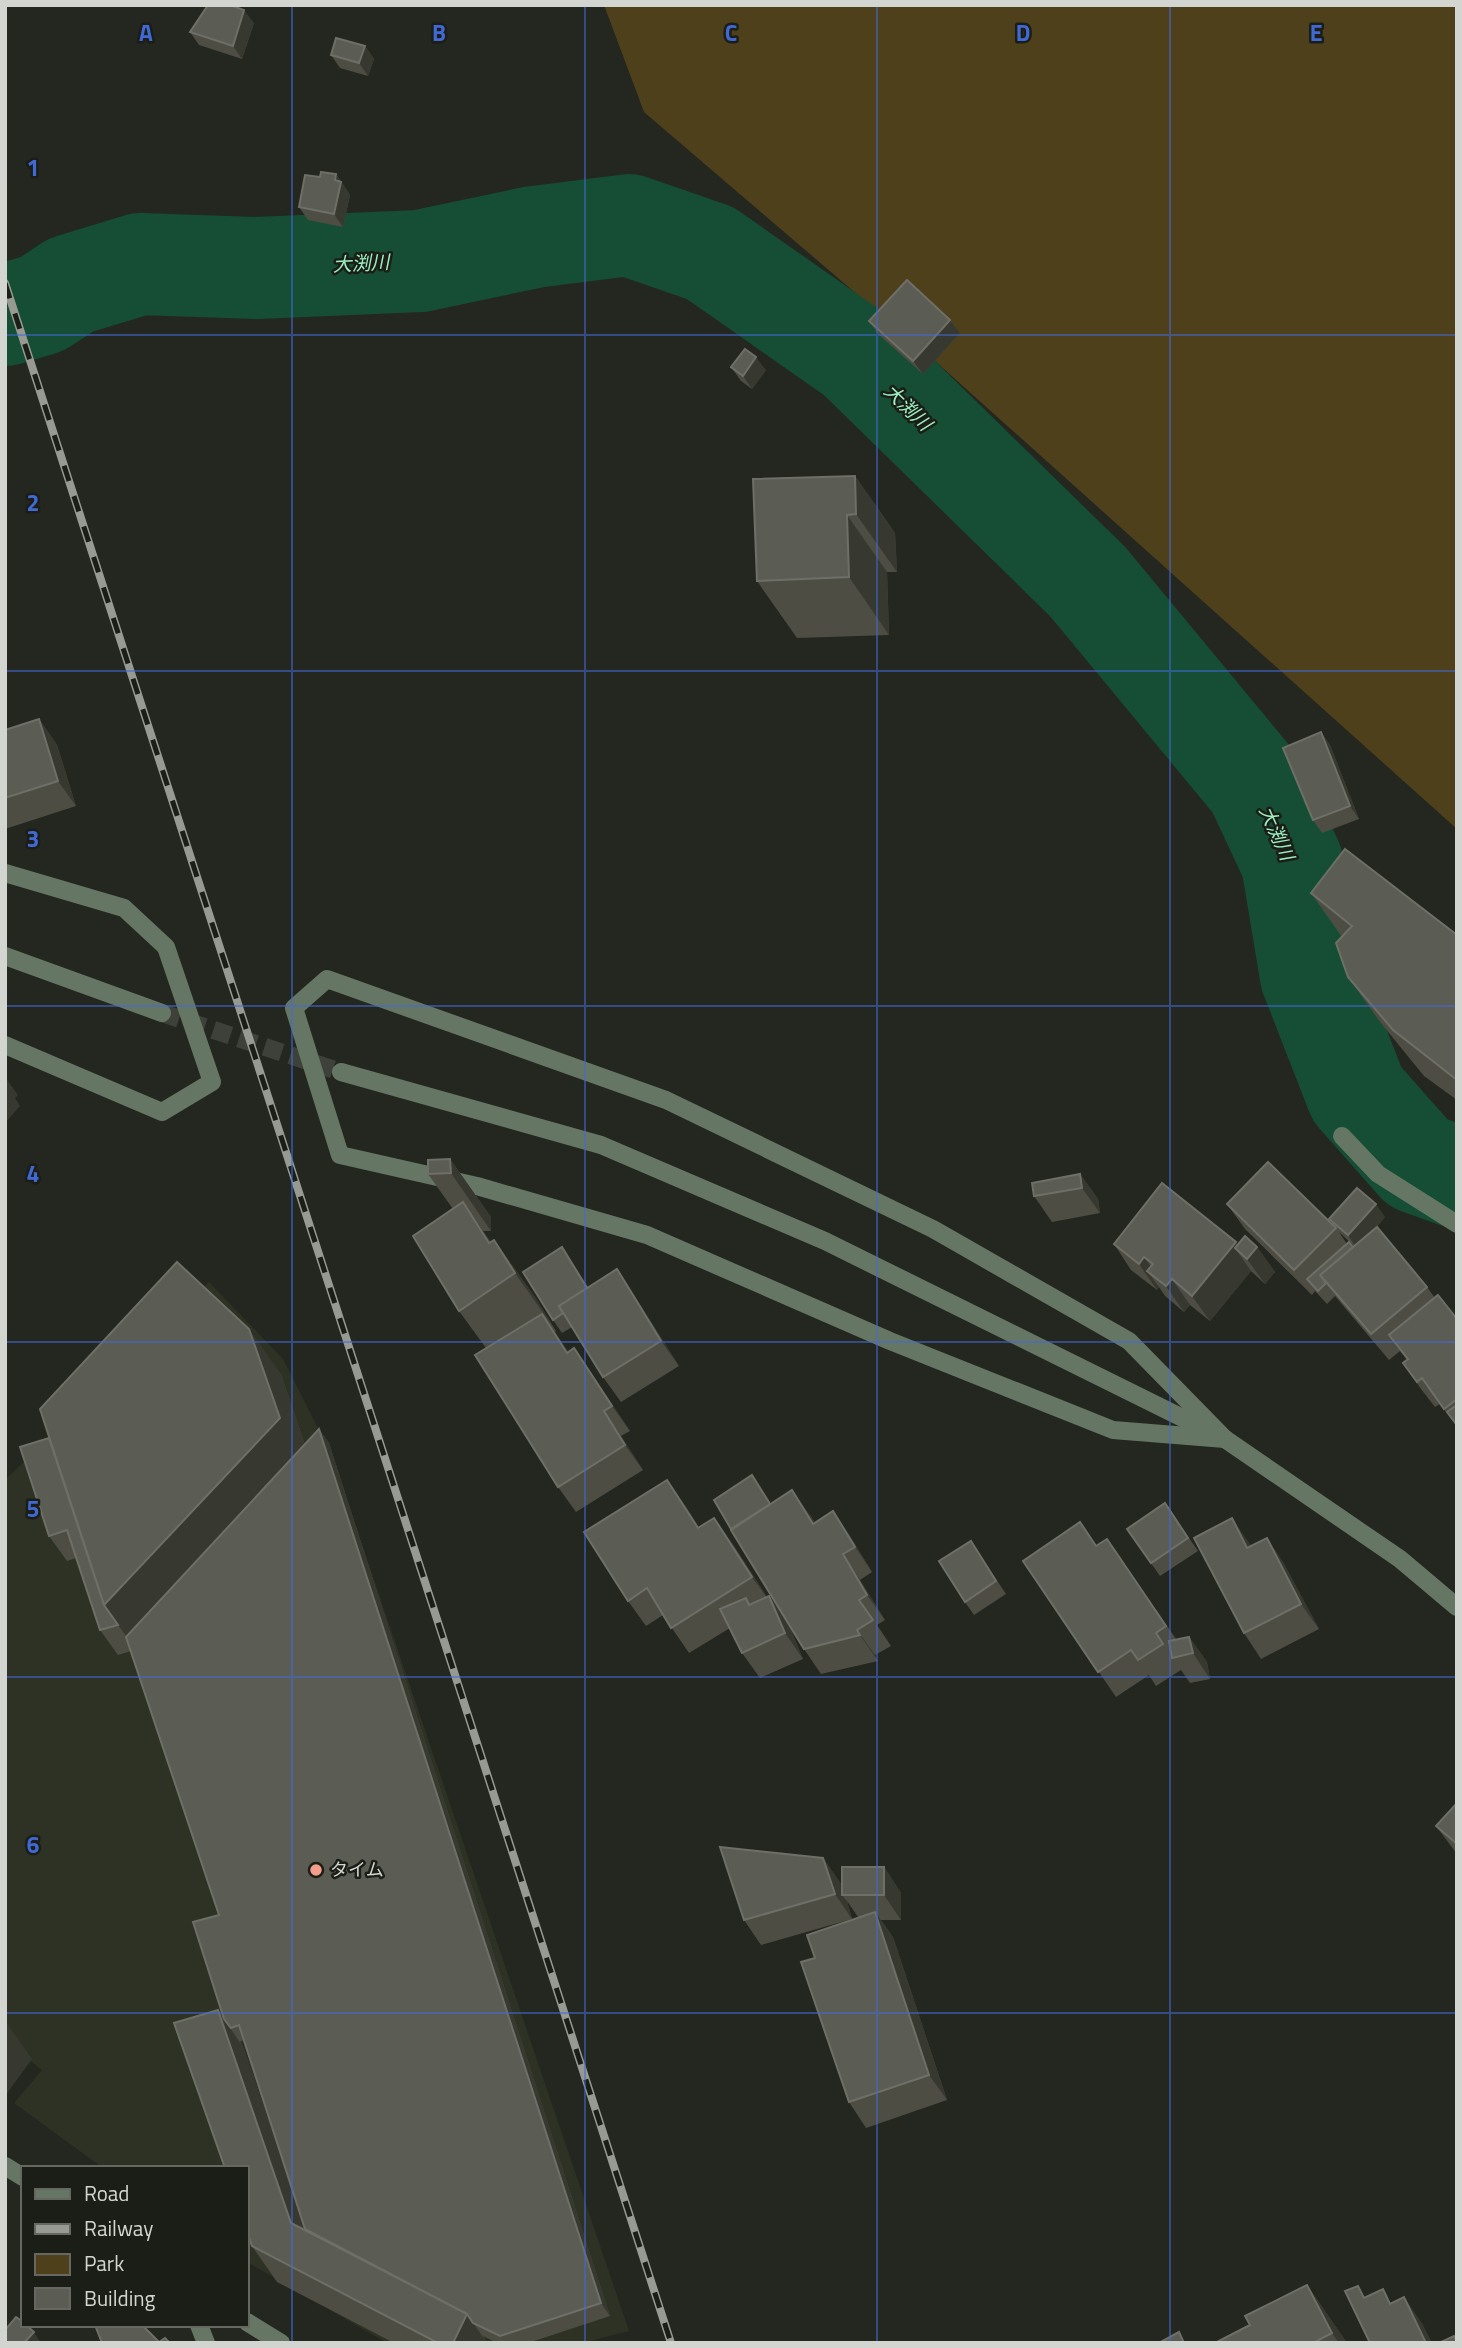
<svg xmlns="http://www.w3.org/2000/svg" width="1462" height="2348" font-family="'Titillium Web','Noto Sans JP',sans-serif">
  <style>
    .built { fill: #2d3224 }
    .green { fill: #4f401c }
    .lines { fill: none; stroke-linecap: round; stroke-linejoin: round }
    .river { stroke: #164e35; stroke-width: 102 }
    .minor-tunnel { stroke: #3e413a; stroke-width: 18; stroke-dasharray: 18 9; stroke-linecap: butt }
    .minor { stroke: #667664; stroke-width: 18 }
    .rail-casing { stroke: #979993; stroke-width: 8 }
    .rail { stroke: #1b1e16; stroke-width: 5; stroke-dasharray: 16; stroke-linecap: butt }
    .wall { fill: #4d4d44; fill-rule: evenodd }
    .shaded-wall { fill: #37382f }
    .building { fill: #5b5c54; stroke: #6e6f67; stroke-width: 2 }
    .grid { fill: none; stroke: #4169d6; stroke-width: 2; stroke-opacity: 0.55 }
    .poi-dot { fill: #f49d8b; stroke: #1b1e16; stroke-width: 2.5 }
    .labels { text-anchor: middle; stroke-width: 5; stroke-linejoin: round; paint-order: stroke }
    .poi-label { font-size: 18px; fill: #d3d5d0; stroke: #1b1e16; text-anchor: start }
    .water-label { font-size: 19px; font-style: italic; fill: #9cf0c4; stroke: #1b1e16 }
    .grid-label { font-size: 23px; text-anchor: middle; font-weight: bold; fill: #4169d6; stroke: #1b1e16; stroke-width: 5; stroke-linejoin: round; paint-order: stroke }
  </style>
  <rect width="100%" height="100%" fill="#24271f"/>
  <polygon class="built" points="209,1282 283,1359 332,1456 629,2331 582,2343 387,2343 247,2262 247,2168 103,2168 14,2103 42,2070 5,2041 5,1480"/>
  <polygon class="green" points="604,5 1457,5 1457,829 935,361 644,112"/>
  <g class="lines">
    <polyline class="river" points="5,315 42,304 71,285 140,264 257,268 420,261 534,237 629,225 710,253 857,356 1088,582 1256,785 1292,862 1311,976 1357,1094 1418,1163 1457,1177"/>
    <polyline class="minor-tunnel" points="162,1013 341,1072"/>
    <g class="minor">
      <polyline points="5,873 124,908 166,947 212,1082 162,1112 5,1045"/>
      <polyline points="5,956 162,1013"/>
      <polygon points="327,979 666,1100 933,1229 1129,1341 1225,1439 1113,1430 890,1341 647,1235 477,1186 340,1155 294,1008"/>
      <polyline points="341,1072 601,1145 825,1241 1225,1439 1400,1559 1457,1607"/>
      <polyline points="1342,1136 1378,1174 1457,1224"/>
      <polyline points="5,2166 23,2177"/>
      <polyline points="247,2322 281,2343"/>
      <polyline points="199,2325 206,2343"/>
    </g>
    <defs>
      <polyline id="rail" points="5,283 671,2343"/>
    </defs>
    <use href="#rail" class="rail-casing"/>
    <use href="#rail" class="rail"/>
  </g>
  <g class="wall">
    <polygon points="254,23 242,59 199,45 190,32"/>
    <polygon points="365,46 374,59 368,76 340,68 331,55"/>
    <polygon points="336,174 350,195 343,227 308,220 299,207 320,177"/>
    <polygon points="950,320 960,333 923,374 878,334 869,321"/>
    <polygon points="731,367 766,370 752,389 741,381"/>
    <polygon points="855,476 895,533 897,572 887,572 889,635 797,638 757,581"/>
    <polygon points="39,719 57,745 76,806 5,829 5,730"/>
    <polygon points="1321,732 1330,745 1359,819 1322,833 1313,820"/>
    <polygon points="1311,893 1457,935 1457,1100 1424,1076 1380,1022 1348,977 1342,937"/>
    <polygon points="450,1159 491,1217 491,1231 483,1231 491,1242 494,1240 535,1297 556,1331 555,1332 568,1352 592,1374 630,1431 621,1436 643,1470 576,1512 558,1487 486,1348 459,1311 453,1209 428,1174"/>
    <polygon points="1080,1174 1098,1199 1100,1213 1052,1222 1034,1196"/>
    <path d="M1227,1204L1336,1228L1329,1219L1385,1217L1374,1230L1427,1287L1435,1298L1457,1319V1427L1440,1404L1435,1407L1421,1389L1403,1363L1407,1360L1400,1351L1389,1360L1335,1296L1327,1304L1315,1291L1312,1295L1245,1229ZM1339,1232L1354,1246L1353,1247L1347,1244Z"/>
    <polygon points="1114,1244 1238,1245 1257,1247 1275,1272 1265,1284 1251,1271 1210,1321 1190,1305 1184,1312 1165,1296 1159,1287 1157,1290 1131,1270"/>
    <polygon points="562,1247 588,1287 617,1269 634,1295 679,1366 621,1402 603,1377 572,1327 562,1333 553,1320"/>
    <path d="M281,1374L305,1445L319,1429L329,1443L610,2316L528,2343H497L483,2336L487,2343H394L277,2282L252,2246L218,2010L224,2019L219,1915L131,1651L118,1655L100,1630L76,1558L67,1561L49,1536ZM243,2040L275,2139L243,2047L240,2042Z"/>
    <polygon points="752,1475 771,1504 810,1515 815,1523 833,1511 850,1536 872,1572 860,1580 885,1620 877,1625 891,1646 875,1655 878,1661 821,1674 804,1649"/>
    <polygon points="1165,1503 1198,1551 1160,1576 1127,1529"/>
    <polygon points="685,1505 699,1528 732,1543 767,1597 769,1596 787,1621 803,1659 760,1678 742,1653 730,1628 689,1653 663,1615 646,1626 628,1601"/>
    <polygon points="1267,1538 1284,1564 1319,1629 1261,1659 1244,1633 1251,1546"/>
    <polygon points="1107,1539 1176,1639 1189,1637 1207,1662 1210,1679 1190,1683 1181,1670 1156,1686 1149,1675 1116,1697 1023,1561 1097,1546"/>
    <polygon points="971,1541 1006,1594 974,1615 965,1602"/>
    <polygon points="1457,1803 1457,1854 1436,1826"/>
    <polygon points="823,1858 841,1884 842,1888 884,1867 901,1893 901,1920 881,1920 893,1937 947,2100 866,2128 849,2102 815,1958 858,1917 847,1901 852,1919 761,1945 744,1920"/>
    <polygon points="1307,2285 1347,2343 1215,2343 1250,2325"/>
  </g>
  <g class="shaded-wall">
    <polygon points="244,10 254,23 242,59 233,46"/>
    <polygon points="365,46 374,59 368,76 359,63"/>
    <polygon points="336,174 350,195 343,227 334,214"/>
    <polygon points="950,320 960,333 923,374 913,361"/>
    <polygon points="756,357 766,370 752,389 743,376"/>
    <polygon points="855,476 895,533 897,572 856,514"/>
    <polygon points="847,515 887,572 889,635 849,577"/>
    <polygon points="39,719 57,745 76,806 58,781"/>
    <polygon points="1321,732 1330,745 1359,819 1350,806"/>
    <polygon points="5,1077 18,1095 15,1098 20,1106 5,1123"/>
    <polygon points="450,1159 491,1217 491,1231 451,1173"/>
    <polygon points="1080,1174 1098,1199 1100,1213 1082,1188"/>
    <polygon points="463,1202 503,1260 489,1243"/>
    <polygon points="1376,1204 1385,1217 1357,1249 1348,1235"/>
    <polygon points="494,1240 535,1297 556,1331 515,1273"/>
    <polygon points="1236,1242 1247,1258 1235,1248 1251,1271 1210,1321 1192,1296"/>
    <polygon points="1257,1247 1275,1272 1265,1284 1247,1259"/>
    <polygon points="1144,1257 1162,1282 1147,1271 1159,1287 1157,1290 1139,1264"/>
    <polygon points="617,1269 634,1295 679,1366 661,1341"/>
    <polygon points="1172,1279 1190,1305 1184,1312 1166,1286"/>
    <polygon points="542,1314 560,1339 585,1379 567,1353"/>
    <polygon points="249,1329 281,1374 311,1463 136,1650 104,1605"/>
    <polygon points="574,1348 592,1374 630,1431 612,1406"/>
    <polygon points="604,1411 621,1436 643,1470 625,1445"/>
    <polygon points="319,1429 329,1443 610,2316 601,2303"/>
    <polygon points="667,1480 685,1505 716,1554 698,1528"/>
    <polygon points="792,1490 810,1515 831,1549 813,1524"/>
    <polygon points="833,1511 850,1536 872,1572 855,1547"/>
    <polygon points="714,1518 732,1543 770,1602 752,1577"/>
    <polygon points="1232,1518 1250,1544 1265,1574 1247,1548"/>
    <polygon points="1267,1538 1284,1564 1319,1629 1301,1604"/>
    <polygon points="843,1554 860,1580 885,1620 867,1595"/>
    <polygon points="769,1596 787,1621 803,1659 785,1633"/>
    <polygon points="857,1630 875,1655 878,1661 860,1635"/>
    <polygon points="1189,1637 1207,1662 1210,1679 1193,1653"/>
    <polygon points="823,1858 841,1884 845,1895 842,1895 847,1901 852,1919 835,1894"/>
    <polygon points="884,1867 901,1893 901,1920 884,1895"/>
    <polygon points="875,1912 893,1937 947,2100 929,2075"/>
    <polygon points="218,2010 243,2047 312,2245 291,2223"/>
    <polygon points="6,2022 32,2059 5,2096 5,2024"/>
    <polygon points="1307,2285 1347,2343 1339,2343 1332,2333"/>
    <polygon points="1404,2297 1422,2323 1432,2343 1426,2343"/>
    <polygon points="467,2314 487,2343 453,2343"/>
    <polygon points="34,2332 41,2343 24,2343"/>
  </g>
  <g class="building">
    <polygon points="208,5 230,5 244,10 233,46 190,32"/>
    <polygon points="336,38 365,46 359,63 331,55"/>
    <polygon points="321,172 336,174 335,180 341,182 334,214 299,207 305,175 320,177"/>
    <polygon points="907,280 950,320 913,361 869,321"/>
    <polygon points="745,349 756,357 743,376 731,367"/>
    <polygon points="855,476 856,514 847,515 849,577 757,581 753,479"/>
    <polygon points="39,719 58,781 5,798 5,730"/>
    <polygon points="1321,732 1350,806 1313,820 1283,748"/>
    <polygon points="1345,849 1457,935 1457,1080 1393,1030 1348,977 1336,943 1352,926 1311,893"/>
    <polygon points="450,1159 451,1173 428,1174 428,1160"/>
    <polygon points="1268,1162 1336,1228 1294,1270 1227,1204"/>
    <polygon points="1080,1174 1082,1188 1034,1196 1032,1183"/>
    <polygon points="1162,1183 1236,1242 1192,1296 1172,1279 1166,1286 1147,1271 1153,1264 1144,1257 1139,1264 1114,1244"/>
    <polygon points="1357,1188 1376,1204 1348,1235 1329,1219"/>
    <polygon points="463,1202 489,1243 494,1240 515,1273 459,1311 413,1236"/>
    <polygon points="1377,1227 1427,1287 1371,1334 1320,1275"/>
    <polygon points="1245,1236 1257,1247 1247,1259 1235,1248"/>
    <polygon points="1349,1242 1353,1247 1320,1275 1326,1283 1318,1291 1307,1279"/>
    <polygon points="562,1247 587,1288 559,1306 563,1313 553,1320 523,1272"/>
    <polygon points="177,1262 249,1329 280,1418 104,1605 40,1409"/>
    <polygon points="617,1269 661,1341 603,1377 559,1306"/>
    <polygon points="1438,1295 1457,1319 1457,1399 1444,1409 1422,1378 1417,1382 1403,1363 1408,1359 1389,1335"/>
    <polygon points="542,1314 567,1353 574,1348 612,1406 604,1411 625,1445 558,1487 475,1355"/>
    <polygon points="1457,1405 1457,1425 1447,1412"/>
    <polygon points="319,1429 601,2303 500,2336 473,2323 467,2314 305,2229 239,2025 231,2028 224,2019 193,1922 219,1915 126,1637"/>
    <polygon points="49,1438 104,1605 118,1625 100,1630 67,1530 49,1536 20,1447"/>
    <polygon points="752,1475 770,1504 731,1529 714,1500"/>
    <polygon points="667,1480 698,1528 714,1518 752,1577 671,1628 647,1588 628,1601 584,1532"/>
    <polygon points="792,1490 813,1524 833,1511 855,1547 843,1554 867,1595 859,1600 873,1620 857,1630 860,1635 804,1649 731,1530"/>
    <polygon points="1165,1503 1188,1538 1151,1563 1127,1529"/>
    <polygon points="1232,1518 1247,1548 1267,1538 1301,1604 1244,1633 1194,1538"/>
    <polygon points="1080,1522 1096,1546 1107,1539 1166,1626 1156,1633 1163,1644 1138,1660 1131,1650 1098,1672 1023,1561"/>
    <polygon points="971,1541 996,1581 965,1602 939,1561"/>
    <polygon points="769,1596 785,1633 742,1653 720,1609 746,1598 749,1605"/>
    <polygon points="1189,1637 1193,1653 1172,1658 1169,1641"/>
    <polygon points="1457,1803 1457,1844 1436,1826"/>
    <polygon points="720,1847 823,1858 835,1894 744,1920"/>
    <rect x="842" y="1867" width="42" height="28"/>
    <polygon points="875,1912 929,2075 849,2102 801,1962 815,1958 807,1935"/>
    <polygon points="218,2010 291,2223 467,2314 453,2343 438,2343 252,2246 247,2231 247,2168 225,2168 174,2023"/>
    <polygon points="1307,2285 1332,2333 1313,2343 1215,2343 1250,2325 1245,2316"/>
    <polygon points="1358,2286 1364,2298 1383,2289 1390,2304 1404,2297 1426,2343 1370,2343 1345,2291"/>
    <polygon points="16,2317 23,2322 23,2325 26,2325 34,2332 24,2343 5,2343 5,2330"/>
    <polygon points="95,2325 142,2325 159,2342 165,2338 170,2343 102,2343"/>
    <polygon points="1179,2332 1184,2343 1159,2343"/>
    <polygon points="1454,2336 1457,2343 1439,2343"/>
  </g>
  <path class="grid" d="M292,5V2343M585,5V2343M877,5V2343M1170,5V2343M5,335H1457M5,671H1457M5,1006H1457M5,1342H1457M5,1677H1457M5,2013H1457"/>
  <circle class="poi-dot" cx="316" cy="1870" r="7"/>
  <g class="labels">
    <g class="poi-label">
      <text x="330" y="1876">タイム</text>
    </g>
    <g class="water-label">
      <text transform="translate(361 263) rotate(-3)" y="7">大渕川</text>
      <text transform="translate(908 407) rotate(44)" y="7">大渕川</text>
      <text transform="translate(1277 833) rotate(66)" y="7">大渕川</text>
    </g>
  </g>
  <g class="grid-label">
    <text x="146" y="41">A</text>
    <text x="439" y="41">B</text>
    <text x="731" y="41">C</text>
    <text x="1023" y="41">D</text>
    <text x="1316" y="41">E</text>
    <text x="33" y="176">1</text>
    <text x="33" y="511">2</text>
    <text x="33" y="847">3</text>
    <text x="33" y="1182">4</text>
    <text x="33" y="1517">5</text>
    <text x="33" y="1853">6</text>
  </g>
  <rect width="1462" height="2348" fill="none" stroke="#d3d5d0" stroke-width="14"/>
  <rect x="21" y="2166" width="228" height="161" fill="#1b1e16" stroke="#656760" stroke-width="2"/>
  <rect x="35" y="2189" width="35" height="10" fill="#667664" stroke="#656760" stroke-width="2"/>
  <text x="84" y="2201" font-size="21" fill="#d3d5d0">Road</text>
  <rect x="35" y="2224" width="35" height="10" fill="#979993" stroke="#656760" stroke-width="2"/>
  <text x="84" y="2236" font-size="21" fill="#d3d5d0">Railway</text>
  <rect x="35" y="2254" width="35" height="21" fill="#4f401c" stroke="#656760" stroke-width="2"/>
  <text x="84" y="2271" font-size="21" fill="#d3d5d0">Park</text>
  <rect x="35" y="2288" width="35" height="21" fill="#5b5c54" stroke="#656760" stroke-width="2"/>
  <text x="84" y="2306" font-size="21" fill="#d3d5d0">Building</text>
</svg>
